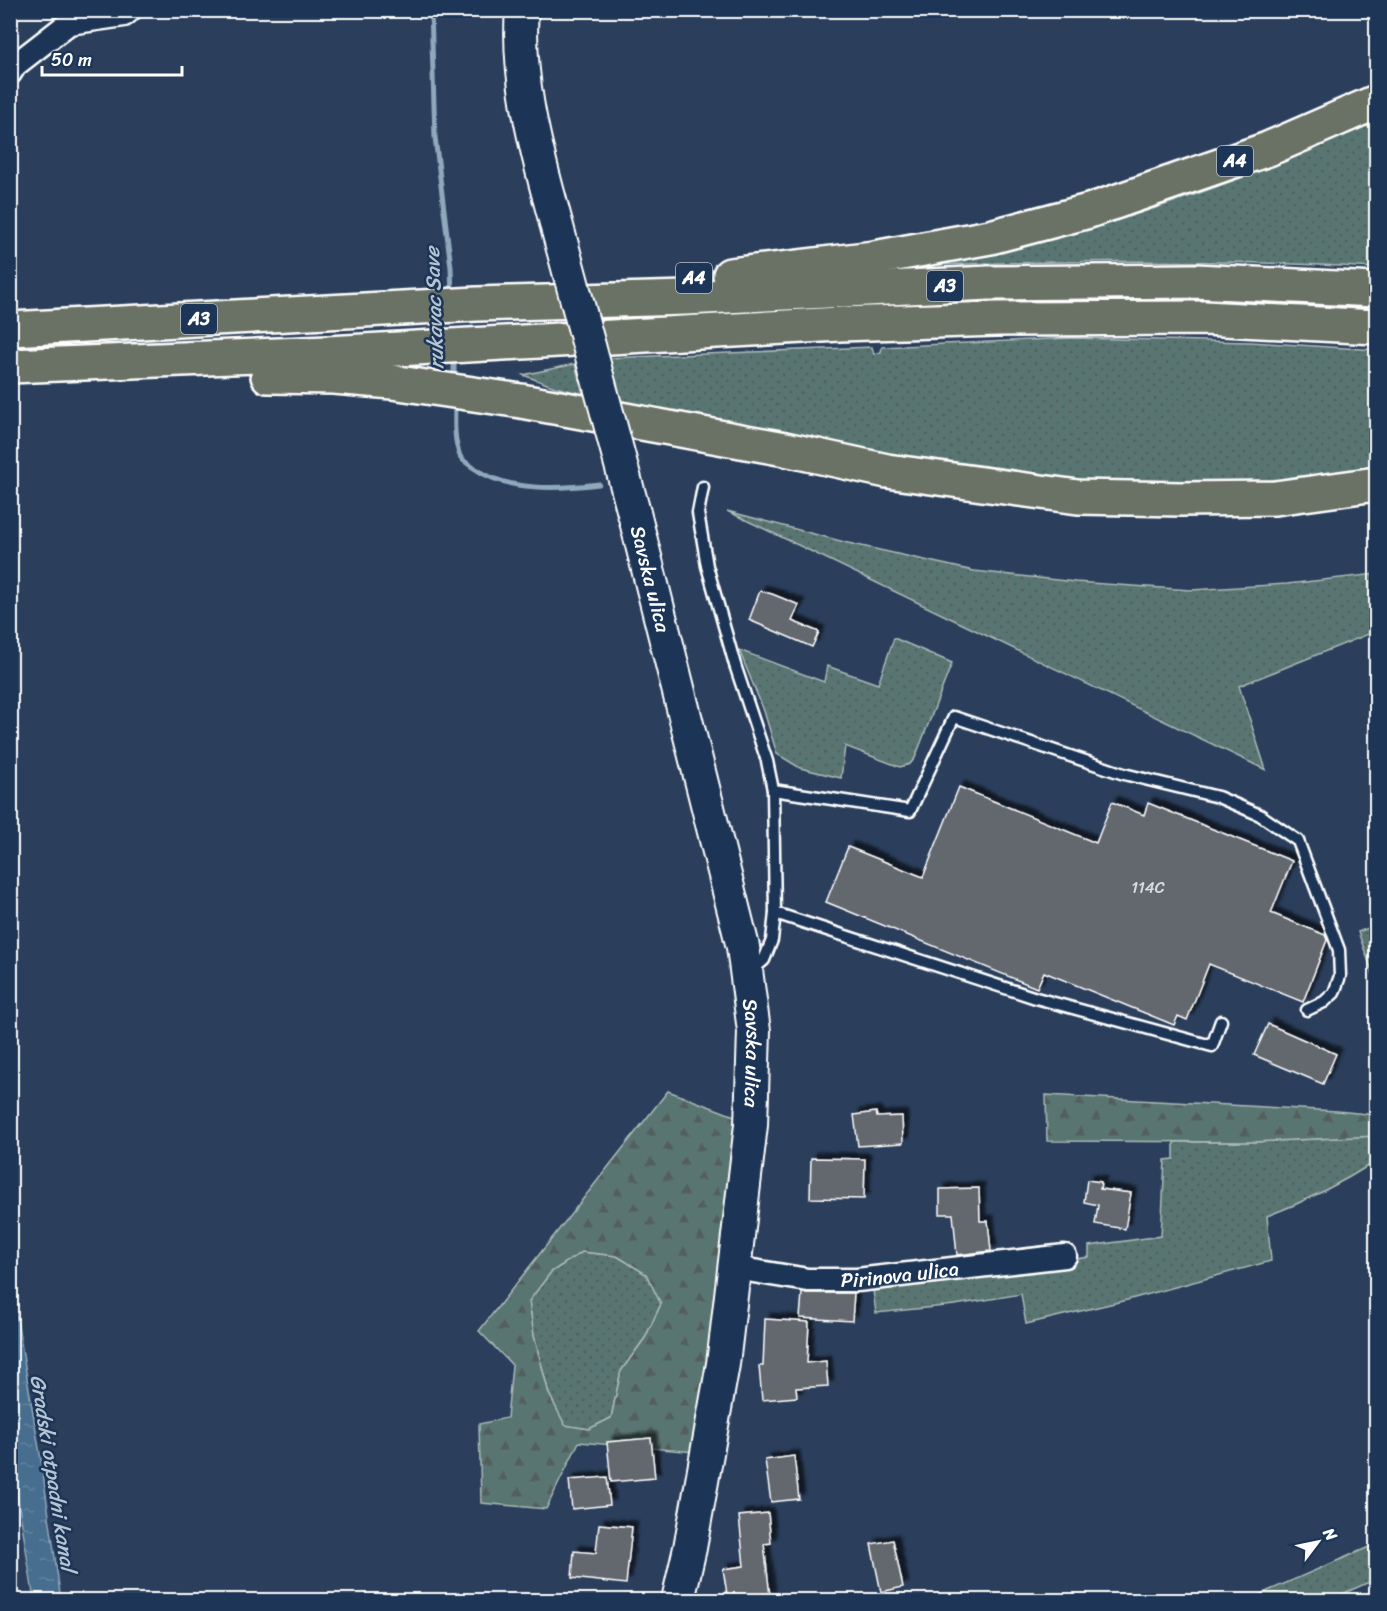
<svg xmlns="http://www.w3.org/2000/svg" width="1387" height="1611" font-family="Sriracha,sans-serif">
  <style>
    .grass { fill: url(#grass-dots); stroke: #acbab8; stroke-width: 1.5 }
    .forest { fill: url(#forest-firs); stroke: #acbab8; stroke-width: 1.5; fill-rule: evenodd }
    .water { fill: url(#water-ripples); stroke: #90a8bb; stroke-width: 1.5 }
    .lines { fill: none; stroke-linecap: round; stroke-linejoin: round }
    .stream { stroke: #90a8bb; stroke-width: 5 }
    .building { fill: #64686e; stroke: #fff; stroke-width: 1.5; filter: url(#shadow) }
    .lane-casing { stroke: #fff; stroke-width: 15 }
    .street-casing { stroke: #fff; stroke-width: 27 }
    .secondary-casing { stroke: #fff; stroke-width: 36 }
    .highway-casing { stroke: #fff; stroke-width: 38 }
    .lane { stroke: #1d3557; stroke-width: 10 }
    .street { stroke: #1d3557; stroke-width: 22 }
    .secondary { stroke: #1d3557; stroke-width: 32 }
    .highway { stroke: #6b7165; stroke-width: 33 }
    .secondary-bridge-casing { stroke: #fff; stroke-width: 36; stroke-linecap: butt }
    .secondary-bridge { stroke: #1d3557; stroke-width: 32 }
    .labels { text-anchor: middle; stroke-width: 5; stroke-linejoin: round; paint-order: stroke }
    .number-label { font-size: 16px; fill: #d8d9db }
    .shield { fill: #1d3557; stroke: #bbc2cd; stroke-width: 1.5 }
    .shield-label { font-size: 18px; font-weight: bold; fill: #fff }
    .street-label { font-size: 20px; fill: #fff; stroke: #1d3557 }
    .water-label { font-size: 21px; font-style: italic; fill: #b5c5d2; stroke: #1d3557 }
  </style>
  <defs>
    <pattern id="grass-dots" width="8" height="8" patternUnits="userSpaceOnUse" patternTransform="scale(1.5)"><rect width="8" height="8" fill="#597572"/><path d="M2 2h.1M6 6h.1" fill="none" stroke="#525e5d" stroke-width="1.8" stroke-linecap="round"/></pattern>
    <pattern id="forest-firs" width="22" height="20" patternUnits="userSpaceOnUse" patternTransform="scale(1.5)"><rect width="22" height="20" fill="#597572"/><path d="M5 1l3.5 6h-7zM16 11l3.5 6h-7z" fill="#525e5d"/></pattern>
    <pattern id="water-ripples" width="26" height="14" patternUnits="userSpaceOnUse" patternTransform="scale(1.5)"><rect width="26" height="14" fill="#466e8e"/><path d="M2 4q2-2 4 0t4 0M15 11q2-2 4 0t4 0" fill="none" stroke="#62849f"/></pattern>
    <filter id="shadow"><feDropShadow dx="5.5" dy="-5.5" stdDeviation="1.5" flood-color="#0009"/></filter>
  </defs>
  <rect width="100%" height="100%" fill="#2b3f5c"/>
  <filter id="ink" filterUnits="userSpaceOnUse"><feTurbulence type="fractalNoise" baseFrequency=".0167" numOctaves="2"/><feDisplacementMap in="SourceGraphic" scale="12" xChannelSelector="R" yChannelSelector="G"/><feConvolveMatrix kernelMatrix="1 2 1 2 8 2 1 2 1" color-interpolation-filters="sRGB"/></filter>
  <g filter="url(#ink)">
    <g class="grass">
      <path d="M1376,120V268C1230,259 1085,260 938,265C1044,243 1149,214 1250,174C1293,157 1335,138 1376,120Z"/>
      <polygon points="1071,338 1251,342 1376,350 1376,472 1287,482 1105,486 934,466 620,401 608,358 872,347 874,354 881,352 882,347"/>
      <polygon points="575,364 583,394 555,387 523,375"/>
      <polygon points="727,511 848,543 974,571 1075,582 1191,590 1287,584 1376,574 1376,631 1239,686 1266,770"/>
      <polygon points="894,638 952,663 915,758 910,764 900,767 845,746 841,778 800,768 777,754 764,711 739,650 824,682 827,666 878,684"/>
      <polygon points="1376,925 1376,982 1358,932"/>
      <path d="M1376,1136V1161C1340,1184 1307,1201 1267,1216L1271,1261L1127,1300L1026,1324L1021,1294L955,1305L876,1313L872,1283L1014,1269L1089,1257V1246L1161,1236L1165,1160L1174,1159V1142H1253Z"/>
      <polygon points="582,1252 617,1256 646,1274 661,1304 645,1338 621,1371 611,1418 589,1429 565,1426 549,1394 534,1336 529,1301 551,1272"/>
      <polygon points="1376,1544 1376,1579 1329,1600 1247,1600"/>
    </g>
    <g class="forest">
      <path d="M668,1091L745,1120L695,1452L579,1442L546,1509L481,1503L479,1424L507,1418L512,1365L479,1331ZM582,1252L617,1256L646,1274L661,1304L645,1338L621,1371L611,1418L589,1429L565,1425L549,1394L534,1336L529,1301L551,1272Z"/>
      <polygon points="1046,1095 1337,1111 1376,1115 1376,1136 1253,1142 1047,1141"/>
    </g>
    <polygon class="water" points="10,1278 41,1460 61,1600 34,1600 11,1455"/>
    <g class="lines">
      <g class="stream">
        <polyline points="431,10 435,137 451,267 452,296"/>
        <polyline points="454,356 454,380"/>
        <path d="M455,401C455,419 453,438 460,456C462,461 469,464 474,468C507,492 560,489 599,484"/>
      </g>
    </g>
    <g class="building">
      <polygon points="760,591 772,594 799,605 792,621 819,632 812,647 749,620"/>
      <polygon points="959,787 1096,843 1112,802 1144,815 1148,803 1292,861 1271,913 1325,935 1327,940 1303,1002 1209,964 1187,1020 1178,1016 1174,1025 1044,972 1037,988 826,902 848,847 923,877"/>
      <polygon points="1268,1024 1336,1054 1323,1084 1254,1055"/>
      <polygon points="876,1112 877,1117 902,1116 903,1143 858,1146 854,1115"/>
      <polygon points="811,1158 865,1159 864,1199 810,1198"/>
      <polygon points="1087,1180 1101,1182 1100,1189 1131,1193 1125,1229 1095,1224 1098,1205 1084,1202"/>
      <polygon points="979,1188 980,1221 988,1221 991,1251 957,1255 953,1214 940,1214 940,1189"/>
      <polygon points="802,1293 854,1293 852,1321 800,1318"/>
      <polygon points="765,1319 809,1322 807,1363 826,1361 828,1386 796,1388 797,1397 762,1400 759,1366 763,1366"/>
      <polygon points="651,1438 655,1478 611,1482 607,1442"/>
      <polygon points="794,1456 799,1499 771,1502 765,1460"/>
      <polygon points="607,1477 610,1505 572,1509 569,1480"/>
      <polygon points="768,1513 771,1543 764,1544 770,1596 728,1600 723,1569 744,1566 739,1516"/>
      <polygon points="599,1524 632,1527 626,1584 572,1578 574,1551 596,1553"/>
      <polygon points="893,1540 903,1587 881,1592 871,1544"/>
    </g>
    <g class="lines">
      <defs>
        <g id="lane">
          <polyline points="703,487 698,513 707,566 735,665 767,761 773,790 775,913 772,940 764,960 750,972"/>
          <polyline points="773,790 910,811 954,717 1124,774 1218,797 1260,815 1298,841 1339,950 1340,976 1334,993 1324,1002 1307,1010"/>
          <polyline points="775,913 1036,998 1212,1046 1221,1021"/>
        </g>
        <g id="street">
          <polyline points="10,73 15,65 69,23 124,15 130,10"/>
          <path id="s1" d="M735,1268L808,1280H857L1065,1256"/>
        </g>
        <g id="secondary">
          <path d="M522,10C517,73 533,137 549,197"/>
          <path id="s2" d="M634,513L743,947L754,1031L751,1125L723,1364L690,1548L678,1600"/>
        </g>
        <g id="highway">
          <polyline points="730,275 874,258 990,237 1089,211 1268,149 1376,102"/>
          <polyline points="10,329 477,304 686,298 989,283 1195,281 1376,290"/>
          <polyline points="10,366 328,353 840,324 998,319 1204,318 1376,327"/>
          <polyline points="268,376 334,377 392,382 521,401 785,449 887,471 1078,497 1181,499 1275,498 1376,484"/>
        </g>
      </defs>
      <use href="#lane" class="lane-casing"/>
      <use href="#street" class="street-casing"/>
      <use href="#secondary" class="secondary-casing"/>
      <use href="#highway" class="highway-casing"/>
      <use href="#lane" class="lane"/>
      <use href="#street" class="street"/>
      <use href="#secondary" class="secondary"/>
      <use href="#highway" class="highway"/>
      <defs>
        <polyline id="secondary-bridge" points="549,197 634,513"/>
      </defs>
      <use href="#secondary-bridge" class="secondary-bridge-casing"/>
      <use href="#secondary-bridge" class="secondary-bridge"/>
    </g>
  </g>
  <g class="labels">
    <g class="number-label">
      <text x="1148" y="893">114C</text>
    </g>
    <g class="shield">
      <rect x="1217" y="146" width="36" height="30" rx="4.5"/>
      <rect x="676" y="263" width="36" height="30" rx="4.5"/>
      <rect x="927" y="271" width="36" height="30" rx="4.5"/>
      <rect x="181" y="304" width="36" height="30" rx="4.5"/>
    </g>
    <g class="shield-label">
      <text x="1235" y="167">A4</text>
      <text x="694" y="284">A4</text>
      <text x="945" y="292">A3</text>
      <text x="199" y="325">A3</text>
    </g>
    <g class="street-label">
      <text dy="7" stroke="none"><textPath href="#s2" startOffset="68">Savska ulica</textPath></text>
      <text dy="7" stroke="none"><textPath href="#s2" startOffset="554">Savska ulica</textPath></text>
      <text dy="7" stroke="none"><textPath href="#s1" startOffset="166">Pirinova ulica</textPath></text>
    </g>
    <g class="water-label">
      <text transform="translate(434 308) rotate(-92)" y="7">rukavac Save</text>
      <text transform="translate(53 1473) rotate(81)" y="7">Gradski otpadni kanal</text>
    </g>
  </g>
  <rect width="1387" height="1611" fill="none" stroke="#1d3557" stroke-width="36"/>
  <rect x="18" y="18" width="1351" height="1575" fill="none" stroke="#fff" stroke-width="2" filter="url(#ink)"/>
  <g transform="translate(1318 1542) rotate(58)" stroke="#1d3557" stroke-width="4.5" paint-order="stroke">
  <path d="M0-4.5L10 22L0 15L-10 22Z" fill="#ffffff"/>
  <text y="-9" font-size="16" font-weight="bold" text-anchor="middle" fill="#ffffff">N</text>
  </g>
  <path d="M42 66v9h140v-9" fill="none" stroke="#ffffff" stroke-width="3"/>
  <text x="51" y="66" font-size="18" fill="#ffffff" stroke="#1d3557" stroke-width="4.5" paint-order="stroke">50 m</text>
</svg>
